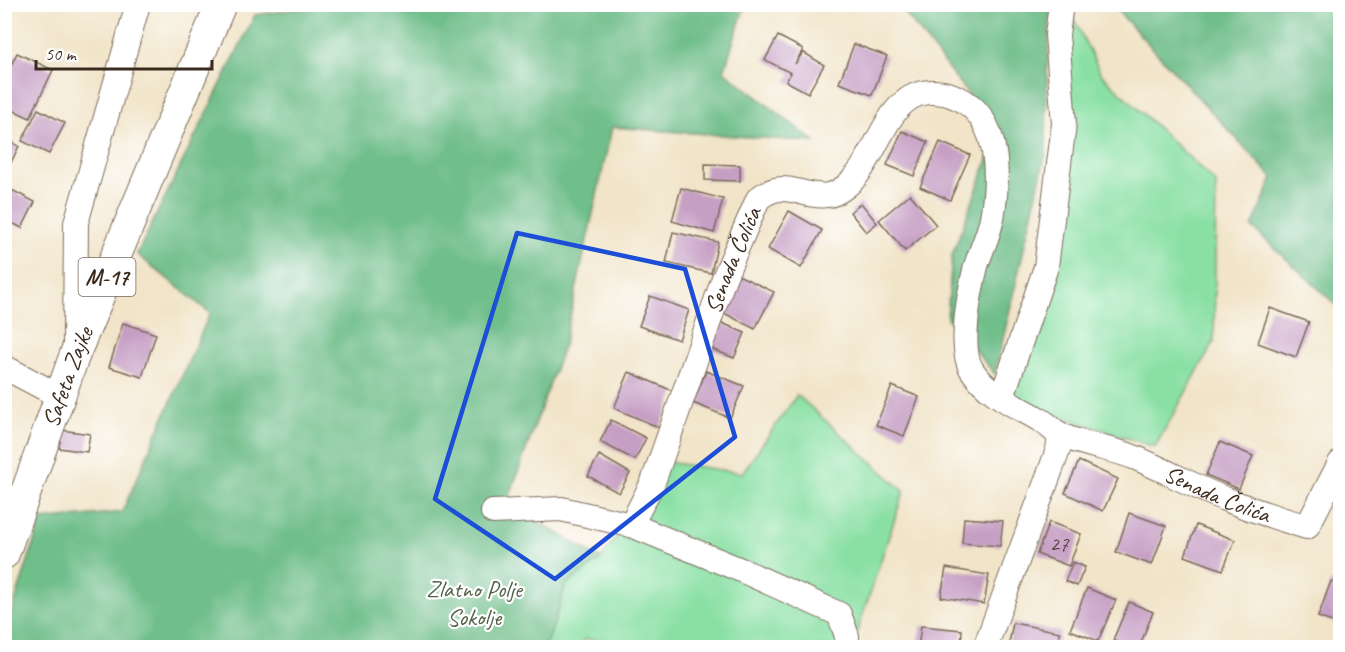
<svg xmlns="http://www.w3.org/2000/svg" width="1345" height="652" font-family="Caveat,sans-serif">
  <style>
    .green { fill: #8ae0a4; stroke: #628561; stroke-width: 1.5 }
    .forest { fill: #6fbe8a; stroke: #557454; stroke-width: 1.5 }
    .building { fill: #c69fc4 }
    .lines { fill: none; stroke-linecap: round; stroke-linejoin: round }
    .minor-casing { stroke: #7b6b5a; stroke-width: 26 }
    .major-casing { stroke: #7b6b5a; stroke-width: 32 }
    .minor { stroke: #fff; stroke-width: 24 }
    .major { stroke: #fff; stroke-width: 30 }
    .marked { fill: none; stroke: #1d4ed8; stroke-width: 4.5; stroke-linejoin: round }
    .labels { text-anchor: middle; stroke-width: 4.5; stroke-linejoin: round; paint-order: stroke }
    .number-label { font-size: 21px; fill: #5e4748 }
    .shield { fill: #fff; stroke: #766a62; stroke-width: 1.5 }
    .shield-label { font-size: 22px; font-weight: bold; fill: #3b2a1e }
    .street-label { font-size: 24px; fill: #3b2a1e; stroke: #fff }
    .park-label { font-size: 24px; fill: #536146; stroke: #fff }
  </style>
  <rect width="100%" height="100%" fill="#fff"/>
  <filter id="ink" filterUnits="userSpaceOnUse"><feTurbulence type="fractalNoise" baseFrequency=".0167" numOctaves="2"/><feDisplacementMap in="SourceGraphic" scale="12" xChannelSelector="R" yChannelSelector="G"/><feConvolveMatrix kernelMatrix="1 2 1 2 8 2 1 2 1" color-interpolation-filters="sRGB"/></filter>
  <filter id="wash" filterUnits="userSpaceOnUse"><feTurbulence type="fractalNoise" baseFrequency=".008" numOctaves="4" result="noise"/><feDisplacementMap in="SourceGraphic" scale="24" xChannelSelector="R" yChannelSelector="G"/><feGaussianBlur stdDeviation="1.35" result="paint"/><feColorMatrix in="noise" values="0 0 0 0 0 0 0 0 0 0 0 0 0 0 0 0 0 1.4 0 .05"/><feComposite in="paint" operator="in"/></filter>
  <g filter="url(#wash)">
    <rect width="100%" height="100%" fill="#f1e4c8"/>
    <g class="green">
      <polygon points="1067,5 1101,74 1216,183 1214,342 1155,447 1002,397 1046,267"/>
      <polygon points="797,395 904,491 852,647 710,648 584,639 581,647 414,648 571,581 601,559 667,462 742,473"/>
    </g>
    <g class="forest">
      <polygon points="331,4 745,5 724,71 815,142 612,127 564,344 507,503 601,559 566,585 550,636 543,647 5,648 5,633 41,520 122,512 210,313 137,254 255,15"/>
      <polygon points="899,5 1051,5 1047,69 1046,153 995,374 947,318 952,255 998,133"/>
      <polygon points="1124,5 1340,5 1340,302 1336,305 1252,227 1273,178 1117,10"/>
    </g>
    <g id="blocks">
      <g class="building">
        <polygon points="778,36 803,49 795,64 803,52 824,65 808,93 786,81 791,73 765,60"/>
        <polygon points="854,44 887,56 872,95 839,83"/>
        <polygon points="17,53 53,70 30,118 4,106 4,80"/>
        <polygon points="38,109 65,123 49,154 22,141"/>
        <polygon points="902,131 928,142 914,176 887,165"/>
        <polygon points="4,139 19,146 4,177"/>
        <polygon points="940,142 970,155 950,200 920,187"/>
        <polygon points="705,164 740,165 740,181 705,180"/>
        <polygon points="4,186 35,202 22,228 4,219"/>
        <polygon points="681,188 723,199 714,233 672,221"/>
        <polygon points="910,194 936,225 905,251 879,220"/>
        <polygon points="861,203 877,223 866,232 850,212"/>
        <polygon points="789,211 822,230 801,268 768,249"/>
        <polygon points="673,232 718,242 711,273 666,263"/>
        <polygon points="736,274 774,292 755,329 718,310"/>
        <polygon points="650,296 689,310 679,340 639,326"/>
        <polygon points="1270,308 1309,322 1296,357 1258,343"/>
        <polygon points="715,320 745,333 734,358 704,346"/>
        <polygon points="123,323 156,334 142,377 109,367"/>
        <polygon points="706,371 744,386 730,418 693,403"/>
        <polygon points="629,372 675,392 660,428 614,408"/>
        <polygon points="892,386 919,397 904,436 876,425"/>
        <polygon points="611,420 646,438 635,460 600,442"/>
        <polygon points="61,430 90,434 87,452 59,448"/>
        <polygon points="1220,442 1253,456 1239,489 1206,475"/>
        <polygon points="599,455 630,473 619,493 588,476"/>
        <polygon points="1079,461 1118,479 1103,511 1065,493"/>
        <polygon points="1129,513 1166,526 1152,565 1116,552"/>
        <polygon points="964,518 1003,521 1000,546 962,543"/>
        <polygon points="1049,522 1081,534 1069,566 1037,554"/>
        <polygon points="1196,525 1235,540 1223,570 1185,556"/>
        <polygon points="1073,562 1085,567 1077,586 1065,581"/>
        <polygon points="946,568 989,575 984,604 941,597"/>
        <polygon points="1331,581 1340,584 1340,625 1318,617"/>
        <polygon points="1087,588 1116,600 1098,641 1070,630"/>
        <polygon points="1129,602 1153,612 1139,648 1130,648 1113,640"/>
        <polygon points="1013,623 1060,632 1057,648 1008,648"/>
        <polygon points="921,626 962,630 961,648 918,648"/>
      </g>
    </g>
  </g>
  <g filter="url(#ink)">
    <use href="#blocks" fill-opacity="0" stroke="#7b6b5a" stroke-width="1.5"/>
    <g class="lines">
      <defs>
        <g id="minor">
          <polyline points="75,346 76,223 138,4"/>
          <polyline points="4,367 61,397"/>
          <polyline points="1002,397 1046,267 1064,124 1057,35 1061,4"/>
          <polyline points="493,512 561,509 631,525 741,570 839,614 847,636 847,648"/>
          <path id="s1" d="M631,525L653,482L724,278L758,199C784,177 802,199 828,195C833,195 841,190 845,187C873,166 881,116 910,98C924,89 944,91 958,98C1001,118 999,178 992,218C989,234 981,250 976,266C970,290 958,349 972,370C987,394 1019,407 1042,421C1049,425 1054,432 1061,435C1084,446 1112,448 1136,458C1169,472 1200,490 1233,502C1257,512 1282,519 1307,527L1340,463"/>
          <polyline points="985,648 1058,450 1060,434"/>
        </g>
        <g id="major">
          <path id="s2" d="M4,554L75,354L221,4"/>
        </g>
      </defs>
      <use href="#minor" class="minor-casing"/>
      <use href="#major" class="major-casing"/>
      <use href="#minor" class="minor"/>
      <use href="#major" class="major"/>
    </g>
  </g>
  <path class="marked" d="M517,233L685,269L735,437L555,579L435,499Z"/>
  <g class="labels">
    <g class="number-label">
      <text x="1059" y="551">27</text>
    </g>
    <rect class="shield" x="78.5" y="258" width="57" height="38" rx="4.5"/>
    <g class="shield-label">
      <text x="107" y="285">M-17</text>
    </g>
    <g class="street-label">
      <text dy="8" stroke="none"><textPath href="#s1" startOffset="284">Senada Čolića</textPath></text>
      <text dy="8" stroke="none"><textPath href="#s2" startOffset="188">Safeta Zajke</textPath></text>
      <text dy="8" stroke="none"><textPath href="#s1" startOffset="1173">Senada Čolića</textPath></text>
    </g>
    <g class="park-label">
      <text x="474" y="597">Zlatno Polje<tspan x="474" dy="28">Sokolje</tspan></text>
    </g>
  </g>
  <rect width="1345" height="652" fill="none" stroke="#fff" stroke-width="24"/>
  <path d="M36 60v9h176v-9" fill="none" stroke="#3b2a1e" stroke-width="3"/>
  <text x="45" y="60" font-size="18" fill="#3b2a1e" stroke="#ffffff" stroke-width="4.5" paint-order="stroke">50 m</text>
</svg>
